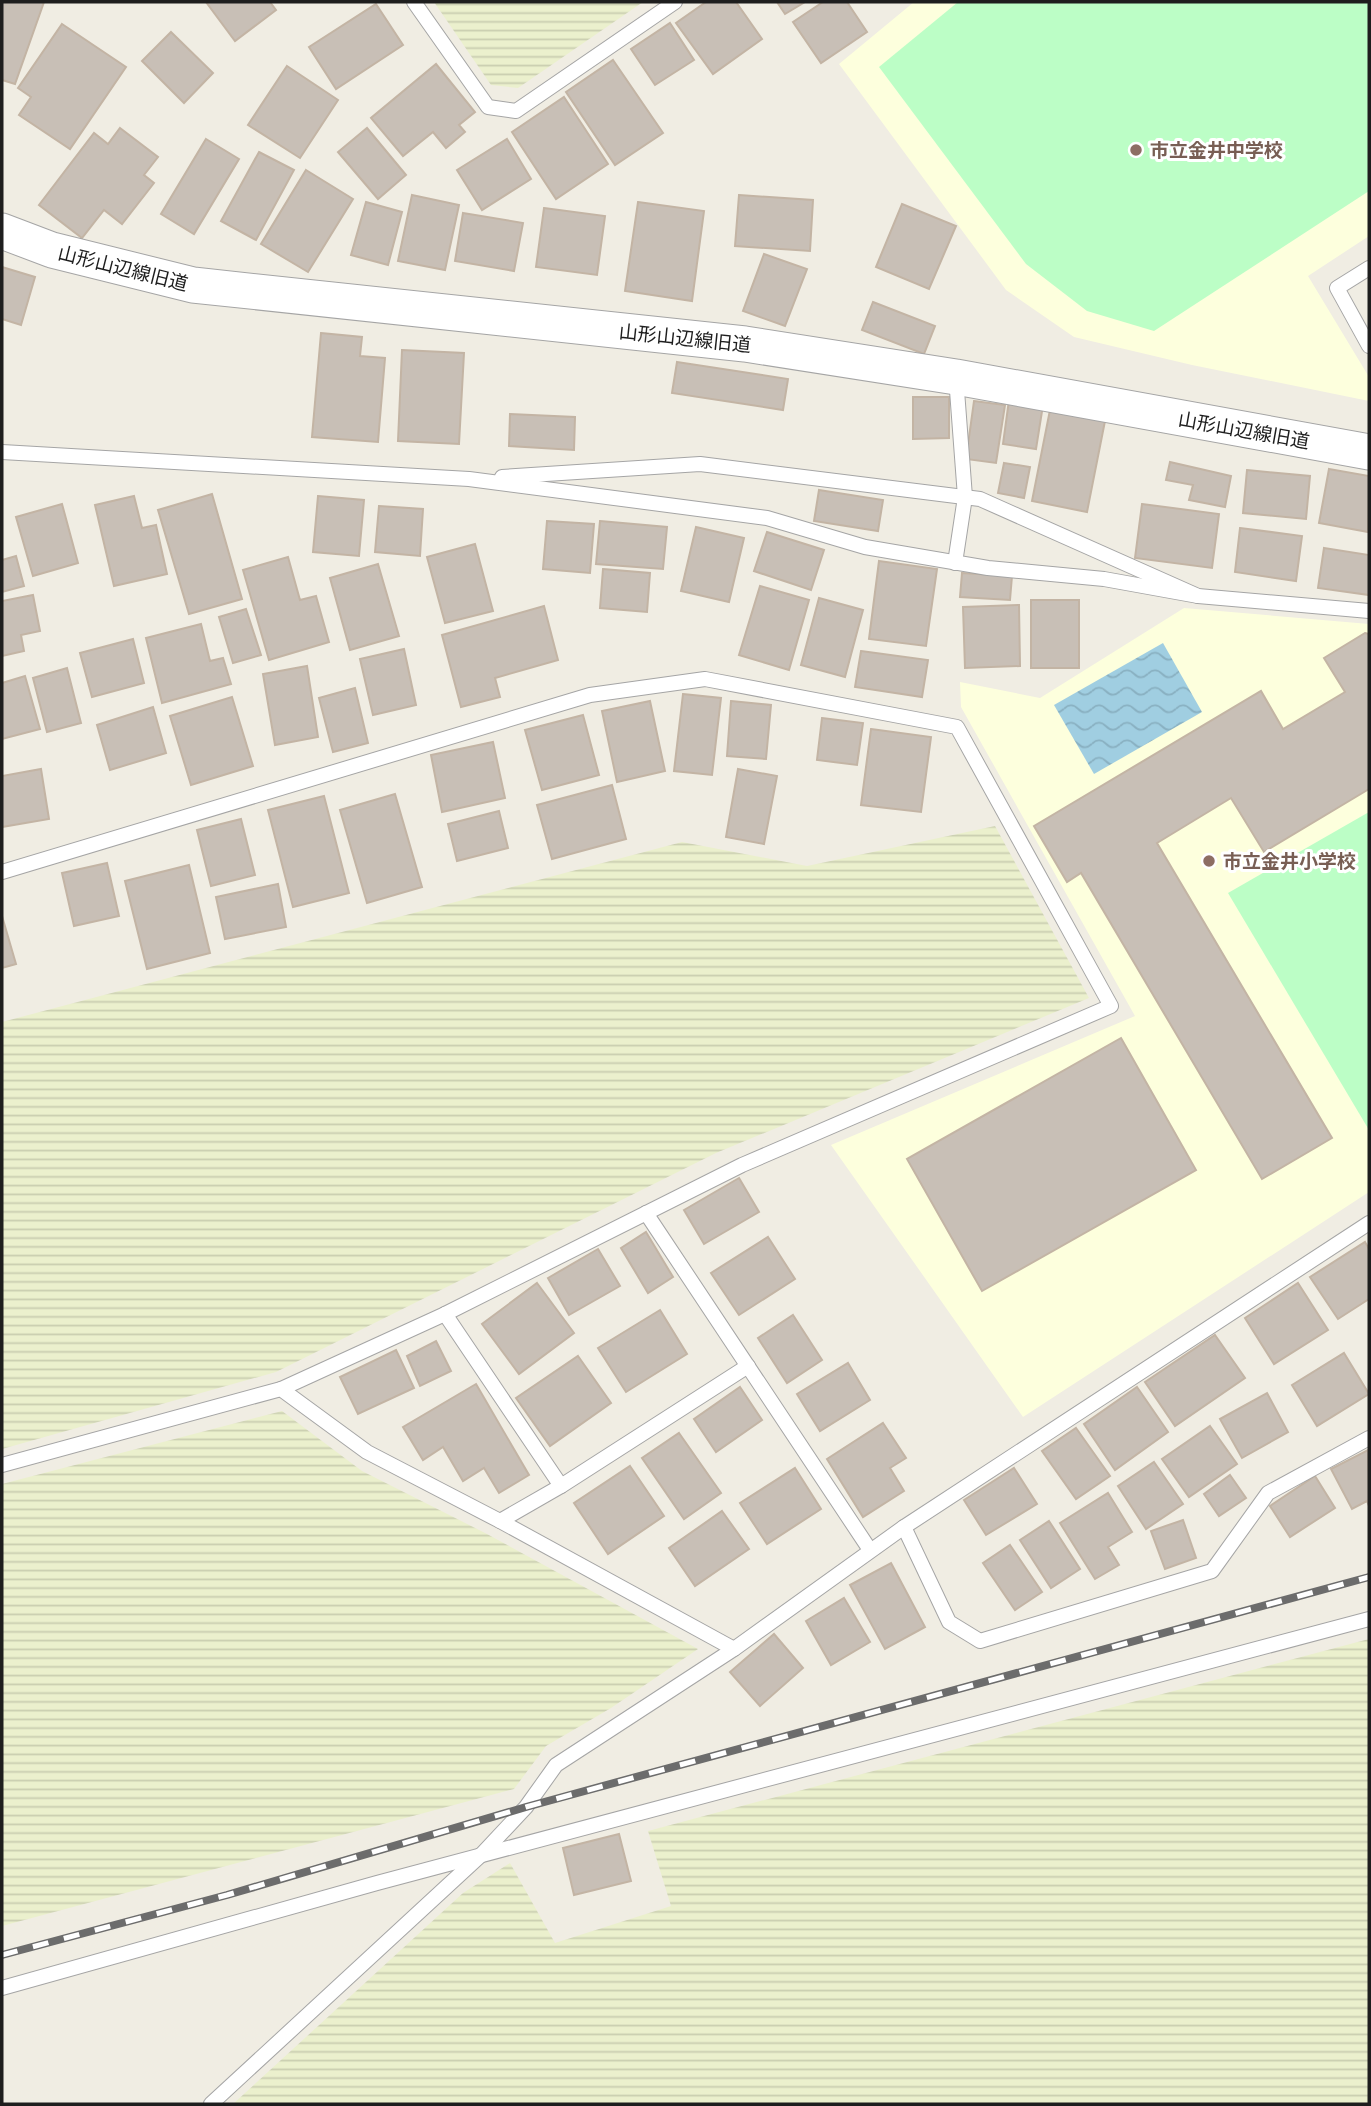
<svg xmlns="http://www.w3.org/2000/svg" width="1371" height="2106" font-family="Arial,'Noto Sans JP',sans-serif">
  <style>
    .education { fill: #fdffdd }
    .farmland { fill: url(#farmland-rules) }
    .park { fill: #bcfec6 }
    .water { fill: url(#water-waves) }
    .building { fill: #c8bfb6; stroke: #c3b4a4; stroke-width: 2 }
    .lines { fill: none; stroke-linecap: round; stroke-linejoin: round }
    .service-casing { stroke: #a5a5a5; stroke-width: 16 }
    .tertiary-casing { stroke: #a5a5a5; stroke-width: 37 }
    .service { stroke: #fff; stroke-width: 14 }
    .tertiary { stroke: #fff; stroke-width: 35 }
    .rail-casing { stroke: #6c6c6c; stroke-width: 8 }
    .rail { stroke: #fff; stroke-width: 5; stroke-dasharray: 16; stroke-linecap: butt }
    .education-dot { fill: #8d6e63; stroke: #fff; stroke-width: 2.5 }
    .labels { text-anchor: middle; stroke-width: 6; stroke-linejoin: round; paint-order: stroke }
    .education-label { font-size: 19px; font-weight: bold; fill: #785e54; stroke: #fff; text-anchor: start }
    .street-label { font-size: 19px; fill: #1e1e1e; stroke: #fff }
  </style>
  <defs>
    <pattern id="farmland-rules" width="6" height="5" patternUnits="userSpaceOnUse" patternTransform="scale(1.75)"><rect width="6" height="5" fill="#ebf0cd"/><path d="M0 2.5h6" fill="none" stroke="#c9cdb0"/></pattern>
    <pattern id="water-waves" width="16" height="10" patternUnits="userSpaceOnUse" patternTransform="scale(1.75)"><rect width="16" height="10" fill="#a0cee1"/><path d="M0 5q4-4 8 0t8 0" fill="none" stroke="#89b0c1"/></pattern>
  </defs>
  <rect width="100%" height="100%" fill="#f0ede3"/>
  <g class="education">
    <polygon points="914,2 1369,2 1369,236 1308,276 1369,377 1369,401 1192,365 1074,337 1006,290 839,64"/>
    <polygon points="1184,608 1369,624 1369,1192 1023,1417 831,1145 1135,1016 961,707 960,682 1040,698"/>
  </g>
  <g class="farmland">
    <polygon points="434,2 643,2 518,88 491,85"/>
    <polygon points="995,826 1089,998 716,1153 276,1372 2,1449 2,1022 682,842 807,866"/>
    <polygon points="282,1411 362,1471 487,1534 698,1649 611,1708 546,1746 514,1789 2,1926 2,1484"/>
    <polygon points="1369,1639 1369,2104 233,2104 463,1893 510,1863 555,1943 671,1906 648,1831"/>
  </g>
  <g class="park">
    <polygon points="958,2 1369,2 1369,191 1154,331 1087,311 1026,264 879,67"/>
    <polygon points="1369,812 1369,1130 1228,893"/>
  </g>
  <polygon class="water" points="1163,643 1202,712 1094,774 1054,705"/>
  <g class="building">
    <polygon points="2,2 44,2 15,84 2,80"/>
    <polygon points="206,2 270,2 276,10 235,41"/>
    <polygon points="706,2 736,2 762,39 713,74 676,23"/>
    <polygon points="777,2 805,2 785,14"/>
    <polygon points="823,2 847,2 867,32 821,63 793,22"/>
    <polygon points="376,4 403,45 336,89 309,47"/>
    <polygon points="670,23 694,60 655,85 631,49"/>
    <polygon points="62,24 126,67 70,149 19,115 31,97 18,88"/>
    <polygon points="171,32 213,73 184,103 142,61"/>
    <polygon points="613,60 663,133 615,165 566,92"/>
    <polygon points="436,64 475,112 459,125 465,132 446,148 433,132 403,156 371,118"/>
    <polygon points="287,66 338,100 300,158 248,125"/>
    <polygon points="564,97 608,164 556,199 512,132"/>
    <polygon points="120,128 158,157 144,175 154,183 122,224 104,210 82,238 39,205 94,133 108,144"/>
    <polygon points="367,128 406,175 378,199 338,152"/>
    <polygon points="206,139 239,159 194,234 161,214"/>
    <polygon points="507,139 531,179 482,210 457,170"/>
    <polygon points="259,152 294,170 256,240 221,221"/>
    <polygon points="306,170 353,199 308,272 261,244"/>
    <polygon points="412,195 459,205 445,270 398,261"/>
    <polygon points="739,195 813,200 810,251 735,246"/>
    <polygon points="366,202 402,212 388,265 351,255"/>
    <polygon points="638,202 704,211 692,301 625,291"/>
    <polygon points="902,204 956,226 929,289 876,267"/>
    <polygon points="544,208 605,216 597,275 536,267"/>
    <polygon points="463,213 523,223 514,271 455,261"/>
    <polygon points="764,254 807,269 785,326 743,311"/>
    <polygon points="2,267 35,277 21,325 2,319"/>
    <polygon points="873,302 935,326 924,354 862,330"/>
    <polygon points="321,333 362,337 360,356 385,358 378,442 312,437"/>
    <polygon points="402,350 464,353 459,444 398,441"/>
    <polygon points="677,362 788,379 783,410 672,393"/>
    <polygon points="913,397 949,397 949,438 913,439"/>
    <polygon points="1009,400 1043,405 1036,449 1003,444"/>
    <polygon points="974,401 1005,405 996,463 966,459"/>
    <polygon points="1050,410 1105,421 1087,512 1032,501"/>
    <polygon points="510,414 575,417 574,450 509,446"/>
    <polygon points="1170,462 1231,476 1225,507 1189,500 1193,485 1166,480"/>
    <polygon points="1004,463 1030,467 1024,498 998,493"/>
    <polygon points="1329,469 1369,476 1368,532 1319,523"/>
    <polygon points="1247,470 1310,476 1306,519 1243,513"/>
    <polygon points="819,490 883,500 878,531 814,521"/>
    <polygon points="212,494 242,599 189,614 158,510"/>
    <polygon points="134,496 142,528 156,525 167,574 114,586 95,505"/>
    <polygon points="318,496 364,500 359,556 313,552"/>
    <polygon points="62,504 78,563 33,576 16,517"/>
    <polygon points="1142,504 1219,514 1212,568 1135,558"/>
    <polygon points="379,506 423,509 420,556 375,552"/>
    <polygon points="547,521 594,524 590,573 543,569"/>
    <polygon points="600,521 667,527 663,569 596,564"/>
    <polygon points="696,527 744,538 729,602 681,591"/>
    <polygon points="1240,528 1302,536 1296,581 1235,572"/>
    <polygon points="767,532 824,550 811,590 754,571"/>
    <polygon points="475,544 493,611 445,623 427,557"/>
    <polygon points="1324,548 1369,555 1369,595 1318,588"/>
    <polygon points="16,556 24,586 2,592 2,560"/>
    <polygon points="288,557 300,600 316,596 329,642 269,660 243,570"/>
    <polygon points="879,561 937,569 926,646 869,639"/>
    <polygon points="378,564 399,636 350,650 330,578"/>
    <polygon points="603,569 650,573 647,612 600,608"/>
    <polygon points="962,573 1012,576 1010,600 960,597"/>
    <polygon points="760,586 809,600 789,670 739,655"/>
    <polygon points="33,595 40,631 21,635 24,651 2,656 2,601"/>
    <polygon points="819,598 863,610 845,677 801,665"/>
    <rect x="1031" y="600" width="48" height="68"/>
    <polygon points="1019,605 1020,666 965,668 963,607"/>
    <polygon points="544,606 558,660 495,678 500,697 461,707 442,635"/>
    <polygon points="246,609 261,655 233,663 219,617"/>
    <polygon points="201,624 210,661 223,658 231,684 162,703 146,638"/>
    <polygon points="1365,633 1369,634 1369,789 1264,852 1231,798 1157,843 1332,1138 1262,1179 1081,873 1067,882 1034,826 1261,691 1283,729 1345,692 1324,658"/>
    <polygon points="133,639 144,683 92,697 80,653"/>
    <polygon points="404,649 416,705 373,715 360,659"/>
    <polygon points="861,651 928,660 922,697 855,687"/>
    <polygon points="307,666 318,737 275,745 263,674"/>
    <polygon points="67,668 81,723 47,732 33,678"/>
    <polygon points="25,676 40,729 2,739 2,683"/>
    <polygon points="355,688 368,743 333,752 319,698"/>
    <polygon points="683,694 721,698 712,775 674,771"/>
    <polygon points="232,697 253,766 191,785 170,716"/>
    <polygon points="650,701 665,771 617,782 602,711"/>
    <polygon points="731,701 771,705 766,759 727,756"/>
    <polygon points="153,707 166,753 110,770 97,725"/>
    <polygon points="583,715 599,775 542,790 525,730"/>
    <polygon points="822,718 863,723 857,765 817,760"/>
    <polygon points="871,729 931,737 921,812 861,805"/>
    <polygon points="493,742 505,798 442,812 431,755"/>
    <polygon points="41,769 49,819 2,827 2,776"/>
    <polygon points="738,769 777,776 764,844 726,837"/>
    <polygon points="612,785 626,839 552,859 537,805"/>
    <polygon points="395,794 422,887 367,903 340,810"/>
    <polygon points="324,796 349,893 293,907 268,810"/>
    <polygon points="499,811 508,848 457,861 448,824"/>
    <polygon points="241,819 255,875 211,886 197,830"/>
    <polygon points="107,863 119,916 74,926 62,873"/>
    <polygon points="189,865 210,953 147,969 125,881"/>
    <polygon points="278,884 286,927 225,939 216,897"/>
    <polygon points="2,916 16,964 2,968"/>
    <polygon points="1121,1038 1196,1170 982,1291 907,1159"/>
    <polygon points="739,1178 759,1212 704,1244 684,1210"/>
    <polygon points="646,1232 673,1277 648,1293 621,1248"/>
    <polygon points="768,1237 795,1279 739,1315 711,1273"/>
    <polygon points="1365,1242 1369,1249 1369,1299 1338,1319 1310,1277"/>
    <polygon points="598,1249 620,1286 569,1315 548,1278"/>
    <polygon points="537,1283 574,1333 519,1374 482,1324"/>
    <polygon points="1298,1283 1328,1330 1274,1364 1245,1318"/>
    <polygon points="660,1310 687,1354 626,1392 598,1348"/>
    <polygon points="793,1315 822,1360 787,1383 758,1338"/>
    <polygon points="1215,1335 1245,1378 1175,1426 1145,1382"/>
    <polygon points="436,1341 451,1371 420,1386 407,1356"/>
    <polygon points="396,1350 414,1388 358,1414 340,1377"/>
    <polygon points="1344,1353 1369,1394 1317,1426 1292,1385"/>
    <polygon points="578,1356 611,1403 550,1446 516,1398"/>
    <polygon points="848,1363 870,1400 820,1431 797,1394"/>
    <polygon points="476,1384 529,1475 499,1493 484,1468 463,1481 443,1447 423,1460 403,1427"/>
    <polygon points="740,1387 762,1420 716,1452 694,1419"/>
    <polygon points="1137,1387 1168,1432 1115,1470 1084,1424"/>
    <polygon points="1267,1393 1288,1432 1242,1458 1220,1419"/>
    <polygon points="883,1423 906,1458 890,1468 904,1491 863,1517 827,1459"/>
    <polygon points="1210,1426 1237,1464 1189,1497 1162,1459"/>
    <polygon points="1076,1428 1110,1476 1076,1499 1042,1451"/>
    <polygon points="679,1433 721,1493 684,1519 642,1458"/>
    <polygon points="1368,1450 1369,1506 1367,1501 1352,1509 1331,1469"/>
    <polygon points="1154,1462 1183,1504 1146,1529 1118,1486"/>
    <polygon points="630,1466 664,1516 608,1554 574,1503"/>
    <polygon points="795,1468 821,1509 767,1544 740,1503"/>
    <polygon points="1014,1468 1037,1504 986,1535 964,1500"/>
    <polygon points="1230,1475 1246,1498 1219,1516 1204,1494"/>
    <polygon points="1315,1476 1335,1508 1290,1537 1270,1506"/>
    <polygon points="1108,1493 1132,1532 1108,1547 1119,1565 1095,1579 1060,1523"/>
    <polygon points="722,1511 749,1549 695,1586 669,1548"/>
    <polygon points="1183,1520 1196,1558 1165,1569 1151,1531"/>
    <polygon points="1049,1521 1080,1569 1051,1588 1020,1540"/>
    <polygon points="1010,1545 1042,1592 1015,1610 983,1563"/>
    <polygon points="891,1563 925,1627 885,1649 850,1585"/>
    <polygon points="844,1598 870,1642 831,1665 806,1621"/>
    <polygon points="774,1634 803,1668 760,1706 730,1672"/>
    <polygon points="619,1834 631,1881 574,1895 563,1848"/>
  </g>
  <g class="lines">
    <defs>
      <g id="service">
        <polyline points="414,2 488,107 516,111 675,2"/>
        <polyline points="1369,268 1337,288 1369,346"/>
        <polyline points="2,452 469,479 767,518 865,547 988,568 1104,579 1198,596"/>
        <polyline points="502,477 700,464 980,499 1198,596 1369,611"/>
        <polyline points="955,563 965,497 956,377"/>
        <polyline points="2,872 590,695 705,679 957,727 1111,1006 742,1165 445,1314 281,1389"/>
        <polyline points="646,1213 870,1550"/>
        <polyline points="445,1314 561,1486"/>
        <polyline points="2,1465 281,1389 367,1452 500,1521 734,1649"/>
        <polyline points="500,1521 561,1486 748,1366"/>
        <polyline points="904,1527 949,1622 980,1641 1212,1571 1268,1493 1369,1438"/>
        <polyline points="2,1988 377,1883 1369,1619"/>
        <polyline points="211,2104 482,1854 526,1807 556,1765 734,1649 904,1527 1369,1223"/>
      </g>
      <polyline id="tertiary" points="2,231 52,250 193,285 745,344 956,377 1369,452"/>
    </defs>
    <use href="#service" class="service-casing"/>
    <use href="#tertiary" class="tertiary-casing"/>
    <use href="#service" class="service"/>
    <use href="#tertiary" class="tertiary"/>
    <defs>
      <polyline id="rail" points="2,1955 227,1895 526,1807 1369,1577"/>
    </defs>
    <use href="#rail" class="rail-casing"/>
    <use href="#rail" class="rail"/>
  </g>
  <g class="education-dot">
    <circle cx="1136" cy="150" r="7"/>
    <circle cx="1209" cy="861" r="7"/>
  </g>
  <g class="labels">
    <g class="education-label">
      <text x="1150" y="157">市立金井中学校</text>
      <text x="1223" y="868">市立金井小学校</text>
    </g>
    <g class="street-label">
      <text transform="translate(123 268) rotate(14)" y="7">山形山辺線旧道</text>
      <text transform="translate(685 338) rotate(6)" y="7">山形山辺線旧道</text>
      <text transform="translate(1244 430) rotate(10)" y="7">山形山辺線旧道</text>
    </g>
  </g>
  <rect width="1371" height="2106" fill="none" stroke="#1e1e1e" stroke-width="7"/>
</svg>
